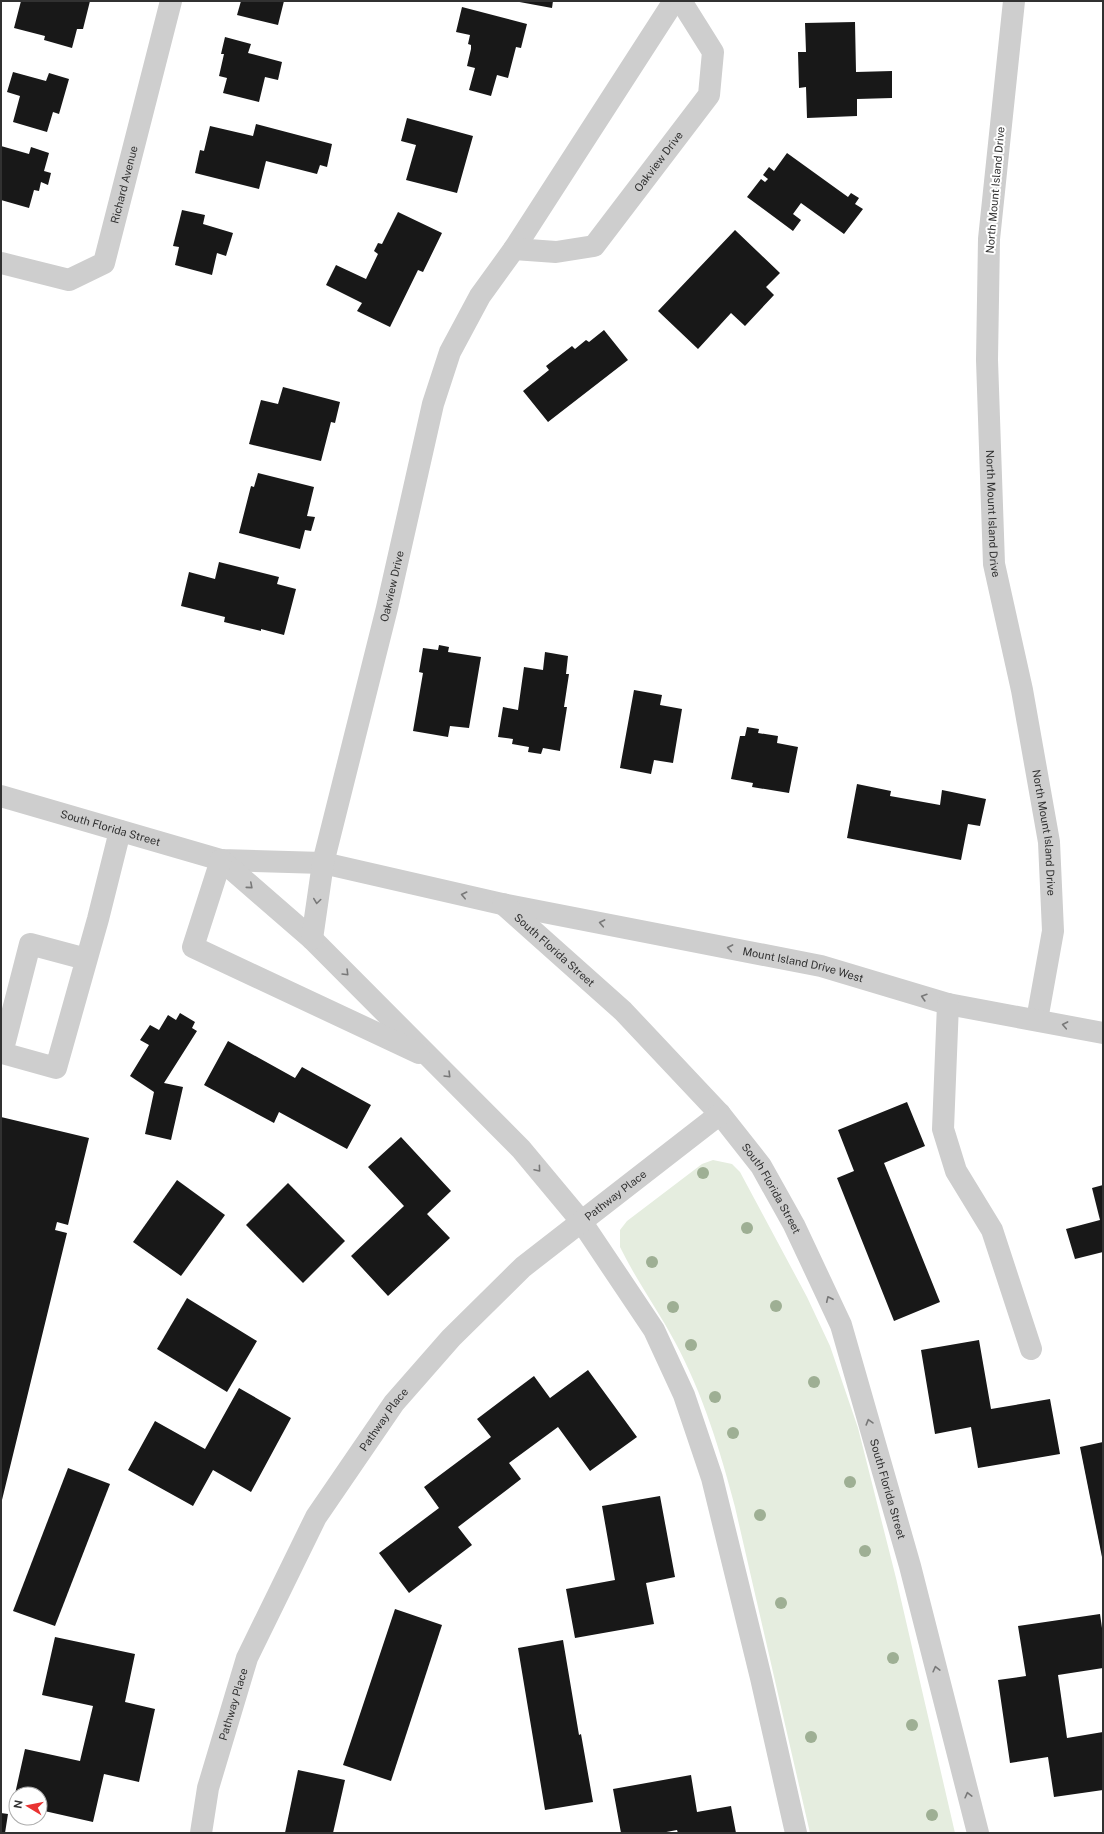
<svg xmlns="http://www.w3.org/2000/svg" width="1104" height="1834" viewBox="0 0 1104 1834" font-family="'Public Sans',sans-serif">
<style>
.green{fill:#e5eddf}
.building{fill:#181818}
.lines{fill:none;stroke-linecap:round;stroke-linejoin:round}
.minor{stroke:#cecece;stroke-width:22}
.tree{fill:#9eaf94}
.oneway{stroke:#787878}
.labels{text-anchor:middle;stroke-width:4;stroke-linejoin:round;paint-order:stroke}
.street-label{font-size:11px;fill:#313131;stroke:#fff}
</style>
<rect width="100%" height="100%" fill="#fff"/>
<path class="green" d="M713,1160L732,1164L740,1172L807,1297L830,1346L858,1428L896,1578L955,1833H810L735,1507C720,1450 703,1394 675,1342C658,1310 636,1280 620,1247V1230L627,1221L702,1164Z"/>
<g class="building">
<path d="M21,1H90L83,29H77L72,48L44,40L45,36L14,28Z"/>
<path d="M241,1H284L278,25L237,15Z"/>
<path d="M514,1H553L552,8Z"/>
<path d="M462,7L527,24L521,48L516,47L508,78L497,75L491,96L469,90L475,68L467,66L471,49V45L468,44L470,35L456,32Z"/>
<path d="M855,22L856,72L892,71V98L857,99V116L807,118L806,87L799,88L798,52H806L805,23Z"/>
<path d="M225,37L251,44L248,53L282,62L278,80L265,77L259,102L223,93L227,78L219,76L224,54H221Z"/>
<path d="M13,72L46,81L49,73L69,79L59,114L53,112L47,132L13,122L20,96L7,92Z"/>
<path d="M407,118L473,136L457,193L406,180L416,145L401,141Z"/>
<path d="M256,124L332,144L327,167L320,165L317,174L266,161L259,189L195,173L200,150L204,151L210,126L253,136Z"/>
<path d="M1,146L29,154L31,147L49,153L44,171L51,173L48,185L41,182L39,191L34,190L29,208L1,200Z"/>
<path d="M787,153L848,197L851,193L859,198L855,204L863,209L844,234L801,203L793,214L801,220L793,231L747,197L761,179L765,182L768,179L763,175L769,167L774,171Z"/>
<path d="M182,210L205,215L203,224L233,233L226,256L217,253L212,275L175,265L179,247L173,246Z"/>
<path d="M398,212L442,233L423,272L418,270L390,327L357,311L362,303L326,285L336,265L366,279L378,254L374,251L378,243L382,244Z"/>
<path d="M735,230L780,273L766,287L774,295L745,326L731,313L698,349L658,311Z"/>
<path d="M604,330L628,360L548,422L523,391L549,370L546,366L572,346L575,349L586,340L589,342Z"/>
<path d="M283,387L340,402L335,423L331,422L321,461L249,444L261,400L278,404Z"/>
<path d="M258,473L314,487L307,516L315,517L311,531L305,530L300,549L239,533L251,486L254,487Z"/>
<path d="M219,562L279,577L277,584L296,589L284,635L261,629V631L224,622L225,617L181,606L189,572L215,579Z"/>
<path d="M439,645L449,647L448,652L481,657L469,728L450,726L448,737L413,731L423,673L419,672L423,648L438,650Z"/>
<path d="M545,652L568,656L566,674H569L564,707H567L560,751L543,748L541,754L528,752L529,747L512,744L513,739L498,737L503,707L518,710L524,667L543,670Z"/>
<path d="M634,690L662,695L660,705L682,709L673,763L654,760L651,774L620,768Z"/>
<path d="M747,727L759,729L758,733L778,736L777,743L798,747L789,793L752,787L753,783L731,779L740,736H745Z"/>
<path d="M857,784L891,791L890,796L940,805L942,790L986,799L980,826L968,824L961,860L847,838Z"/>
<path d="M180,1013L195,1022L192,1028L197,1031L164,1083L183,1087L171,1140L145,1134L154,1092L130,1076L149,1045L140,1040L150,1025L159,1030L168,1015L176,1020Z"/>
<path d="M228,1041L295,1078L302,1067L371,1105L347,1149L279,1112L274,1123L204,1085Z"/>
<path d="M907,1102L925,1146L884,1163L940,1302L894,1321L837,1178L854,1171L838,1130Z"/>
<path d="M1,1117L89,1138L68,1225L57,1222L55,1230L67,1233L2,1500Z"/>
<path d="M401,1137L451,1191L427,1214L450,1238L388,1296L351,1256L404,1206L368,1167Z"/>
<path d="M177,1180L225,1215L181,1276L133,1242Z"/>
<path d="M288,1183L345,1241L303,1283L246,1225Z"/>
<path d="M1103,1185V1252L1075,1259L1066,1229L1100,1220L1092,1188Z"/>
<path d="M187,1298L257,1341L227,1392L157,1349Z"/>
<path d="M979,1340L991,1409L1050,1399L1060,1454L978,1468L971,1427L935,1434L921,1350Z"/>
<path d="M588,1370L637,1437L590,1471L558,1427L509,1463L521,1479L458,1527L472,1545L409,1593L379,1553L439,1508L424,1487L491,1437L477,1419L534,1376L550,1398Z"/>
<path d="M239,1388L291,1418L251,1492L213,1470L193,1506L128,1470L155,1421L205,1449Z"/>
<path d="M1103,1442V1557H1102L1080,1447Z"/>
<path d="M68,1468L110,1484L55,1626L13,1611Z"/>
<path d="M660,1496L675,1577L646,1583L654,1624L575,1638L566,1589L615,1580L602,1506Z"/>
<path d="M395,1609L442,1625L391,1781L343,1765Z"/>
<path d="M1100,1614L1103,1635V1668L1058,1675L1067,1738L1103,1732V1790L1054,1797L1048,1757L1010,1763L998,1680L1026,1676L1018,1626Z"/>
<path d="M55,1637L135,1654L125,1702L155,1709L139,1782L104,1774L93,1822L40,1810V1794H15L25,1749L80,1761L93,1706L42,1695Z"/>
<path d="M563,1640L579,1735L581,1734L593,1802L545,1810L518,1648Z"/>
<path d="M298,1770L345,1780L333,1833H285Z"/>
<path d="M691,1775L697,1812L731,1806L736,1833H678L677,1830L661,1833H621L613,1789Z"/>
<path d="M1,1813L8,1814L5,1833H1Z"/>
</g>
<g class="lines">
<g class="minor">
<path id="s1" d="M1014,1L989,239L987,360L994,564L1022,690L1049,842L1053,931L1037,1020"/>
<path d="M514,249L674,1"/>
<path id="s2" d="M1,263L69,280L104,263L171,1"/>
<path id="s3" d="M1,796L221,860L323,863L502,904L821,966L948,1004L1103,1033"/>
<path d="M221,860L312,939L521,1149L581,1221L654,1330L684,1395L712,1478L761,1678L796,1833"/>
<path d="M221,860L193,947L419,1053"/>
<path id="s4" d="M503,904L623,1011L720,1114L761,1166L794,1225L841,1325L910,1566L978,1833"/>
<path id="s5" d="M312,939L323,863L387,608L433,404L450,352L480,296L514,249L556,252L594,246L709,95L713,52L681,1"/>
<path d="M86,959L30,944L2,1053L56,1068L98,919L120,831"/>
<path d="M948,1004L943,1129L956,1171L992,1230L1031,1349"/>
<path id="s6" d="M201,1833L208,1788L247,1658L316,1517L394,1403L451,1338L523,1267L720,1114"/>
</g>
</g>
<g class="tree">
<circle cx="703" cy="1173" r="6"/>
<circle cx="747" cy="1228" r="6"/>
<circle cx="652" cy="1262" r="6"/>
<circle cx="776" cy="1306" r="6"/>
<circle cx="673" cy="1307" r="6"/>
<circle cx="691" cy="1345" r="6"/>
<circle cx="814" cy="1382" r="6"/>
<circle cx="715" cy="1397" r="6"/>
<circle cx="733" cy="1433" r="6"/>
<circle cx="850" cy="1482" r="6"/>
<circle cx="760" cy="1515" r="6"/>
<circle cx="865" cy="1551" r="6"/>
<circle cx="781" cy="1603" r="6"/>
<circle cx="893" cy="1658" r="6"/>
<circle cx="912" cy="1725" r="6"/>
<circle cx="811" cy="1737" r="6"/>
<circle cx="932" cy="1815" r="6"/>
</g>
<defs><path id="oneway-chevron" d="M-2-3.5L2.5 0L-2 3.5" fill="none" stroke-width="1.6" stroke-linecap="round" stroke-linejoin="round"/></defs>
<g class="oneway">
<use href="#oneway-chevron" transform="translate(250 886) rotate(41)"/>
<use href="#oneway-chevron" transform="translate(464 895) rotate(-167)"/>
<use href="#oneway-chevron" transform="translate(317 901) rotate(98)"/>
<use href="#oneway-chevron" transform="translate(602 923) rotate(-169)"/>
<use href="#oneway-chevron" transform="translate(730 948) rotate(-169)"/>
<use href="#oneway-chevron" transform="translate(346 973) rotate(45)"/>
<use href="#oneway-chevron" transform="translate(924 997) rotate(-163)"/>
<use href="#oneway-chevron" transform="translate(1065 1025) rotate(-169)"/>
<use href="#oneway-chevron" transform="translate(448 1075) rotate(45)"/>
<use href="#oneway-chevron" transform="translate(538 1169) rotate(50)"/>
<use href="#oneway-chevron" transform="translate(829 1299) rotate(-115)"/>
<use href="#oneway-chevron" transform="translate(869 1422) rotate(-106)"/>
<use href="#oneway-chevron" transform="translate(936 1669) rotate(-104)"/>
<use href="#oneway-chevron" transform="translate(968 1795) rotate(-104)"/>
</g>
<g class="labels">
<g class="street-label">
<text dy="4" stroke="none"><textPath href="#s5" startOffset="912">Oakview Drive</textPath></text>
<text dy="4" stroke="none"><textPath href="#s2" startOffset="190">Richard Avenue</textPath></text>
<text transform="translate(995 190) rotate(-85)" y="4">North Mount Island Drive</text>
<text dy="4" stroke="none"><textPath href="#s1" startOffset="514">North Mount Island Drive</textPath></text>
<text dy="4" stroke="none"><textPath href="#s5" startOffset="362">Oakview Drive</textPath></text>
<text dy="4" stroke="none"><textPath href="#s3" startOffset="114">South Florida Street</textPath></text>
<text dy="4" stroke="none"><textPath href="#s1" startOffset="838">North Mount Island Drive</textPath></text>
<text dy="4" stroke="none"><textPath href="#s4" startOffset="69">South Florida Street</textPath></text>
<text dy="4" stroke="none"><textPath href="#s3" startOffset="822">Mount Island Drive West</textPath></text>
<text dy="4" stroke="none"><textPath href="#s4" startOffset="393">South Florida Street</textPath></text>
<text dy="4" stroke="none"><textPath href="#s6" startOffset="781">Pathway Place</textPath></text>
<text dy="4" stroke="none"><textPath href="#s6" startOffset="457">Pathway Place</textPath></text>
<text dy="4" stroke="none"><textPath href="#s4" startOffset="717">South Florida Street</textPath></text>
<text dy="4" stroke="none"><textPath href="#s6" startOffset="133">Pathway Place</textPath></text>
</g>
</g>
<rect width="1104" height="1834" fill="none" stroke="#313131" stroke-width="4"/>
<g transform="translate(28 1806) rotate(280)"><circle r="19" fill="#ffffff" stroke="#adadad"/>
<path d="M0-3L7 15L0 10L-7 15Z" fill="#e93332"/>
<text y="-6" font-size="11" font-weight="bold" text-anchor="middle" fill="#313131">N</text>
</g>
</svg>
